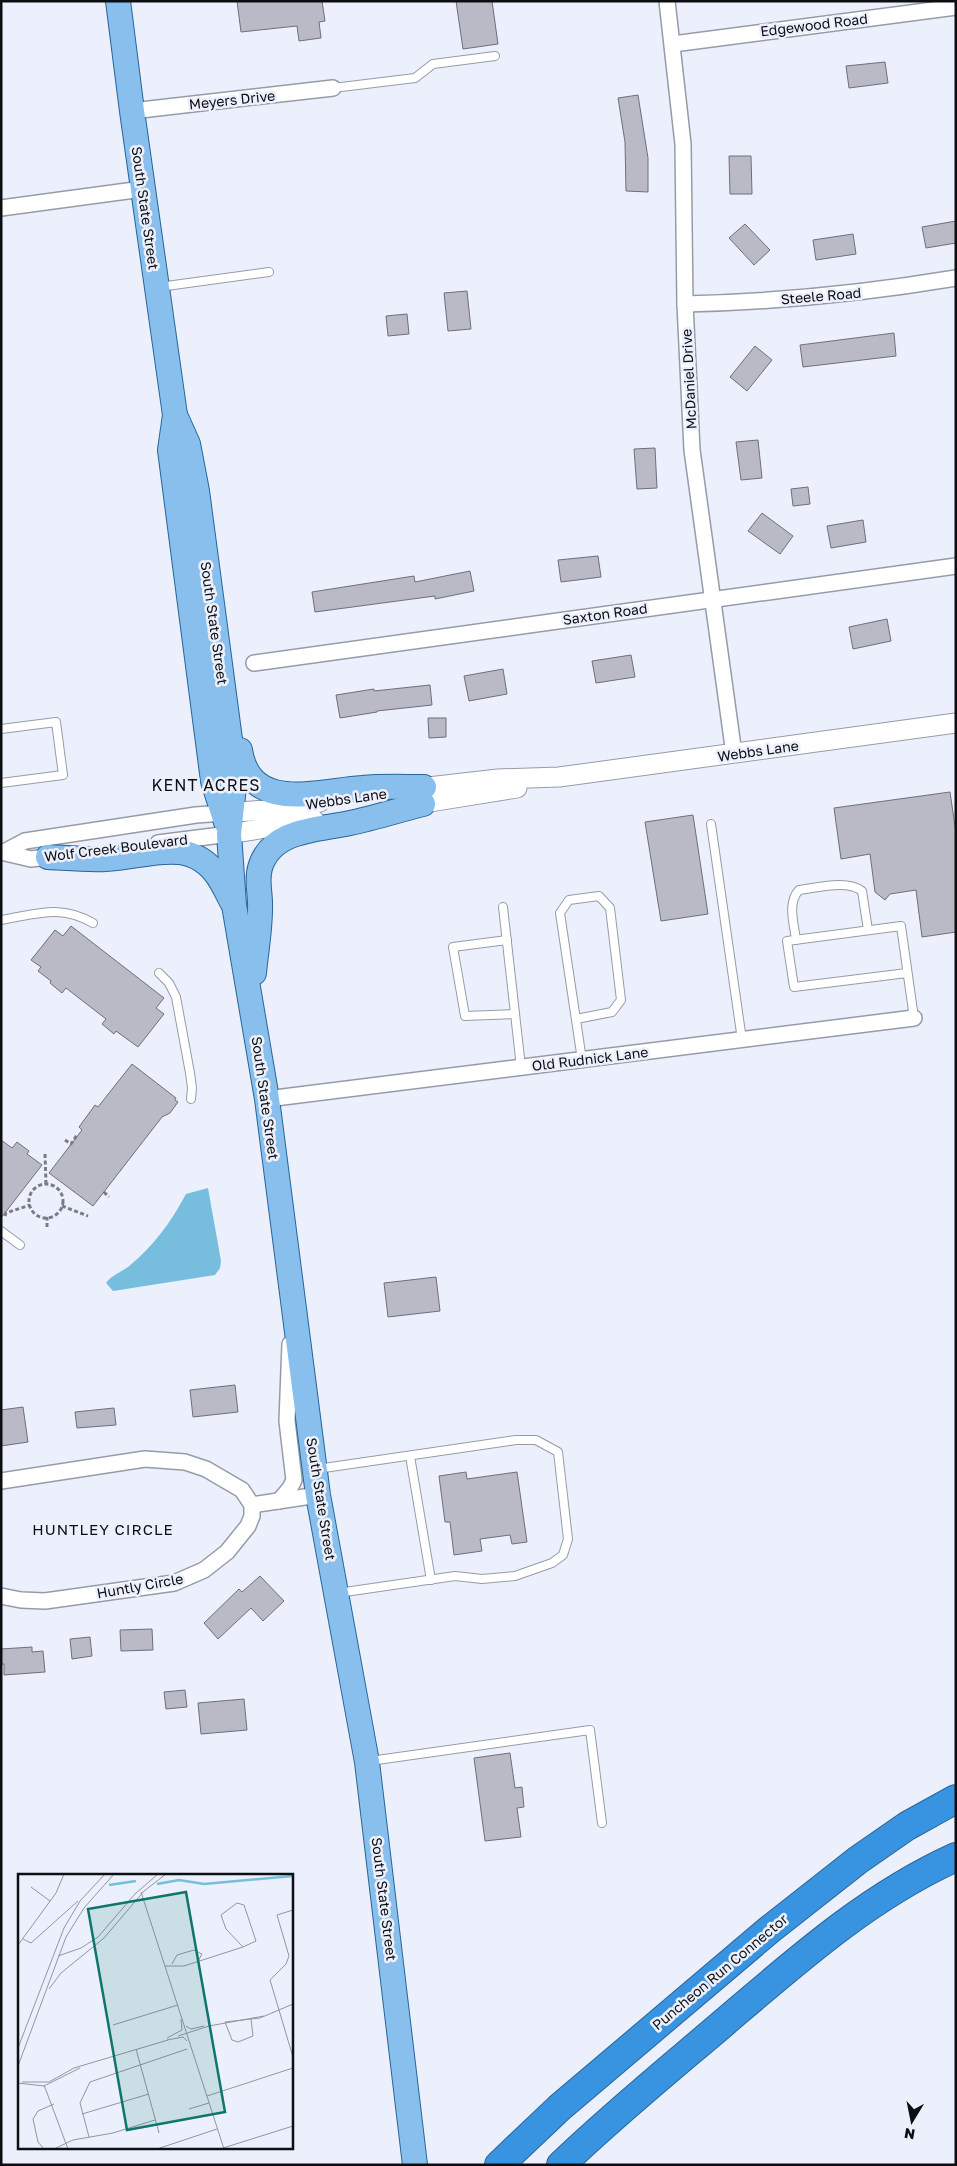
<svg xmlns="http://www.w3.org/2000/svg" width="957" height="2166" viewBox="0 0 957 2166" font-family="'Golos Text',sans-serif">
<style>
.water{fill:#77bede}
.building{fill:#babac6;stroke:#6f6f7b}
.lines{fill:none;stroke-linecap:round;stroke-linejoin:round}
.service-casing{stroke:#969ca7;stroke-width:10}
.minor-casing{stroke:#969ca7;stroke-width:18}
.tertiary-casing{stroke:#969ca7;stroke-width:21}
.primary-casing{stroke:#296599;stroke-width:26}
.motorway-casing{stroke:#296599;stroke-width:30}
.path{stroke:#787c84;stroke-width:3;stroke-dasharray:4 2.5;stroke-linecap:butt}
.service{stroke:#fff;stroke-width:8}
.minor{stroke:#fff;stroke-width:15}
.tertiary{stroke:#fff;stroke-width:19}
.primary{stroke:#88bfed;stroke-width:24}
.motorway{stroke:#3894e1;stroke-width:28}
.labels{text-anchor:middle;stroke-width:5;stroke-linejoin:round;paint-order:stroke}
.street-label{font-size:14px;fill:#0c0e12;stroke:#ebf0fc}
.neighbourhood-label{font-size:15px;letter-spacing:1px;fill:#0c0e12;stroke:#ebf0fc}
.quarter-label{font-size:16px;letter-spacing:1px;fill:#0c0e12;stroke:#ebf0fc}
.inset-river{fill:none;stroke:#77bede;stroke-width:2.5}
.inset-road{fill:none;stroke:#92969e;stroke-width:1}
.view{fill:#0f766e;fill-opacity:0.15;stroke:#0f766e;stroke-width:2.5}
.inset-edge{fill:none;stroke:#0c0e12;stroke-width:2.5}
</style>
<rect width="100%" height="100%" fill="#ebf0fc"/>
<path class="water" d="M208,1188L221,1261L220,1268L215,1275L113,1291L106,1283C112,1275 121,1272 128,1267C153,1247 171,1222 186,1194Z"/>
<g class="building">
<path d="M237,1H322L325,21L319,22L321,38L299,41L297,26L241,32Z"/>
<path d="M456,1H492L498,44L463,49Z"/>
<path d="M885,62L888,83L849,88L846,66Z"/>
<path d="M638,95L648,158V192L626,191L625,142L618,98Z"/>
<path d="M729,156H751L752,194H730Z"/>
<path d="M956,221V243L926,248L922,227Z"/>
<path d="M745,224L770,250L754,265L729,238Z"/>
<path d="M853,234L856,254L816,260L813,240Z"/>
<path d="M467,291L471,329L448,331L444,293Z"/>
<path d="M407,314L409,334L388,336L386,316Z"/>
<path d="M894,333L896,356L803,367L800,345Z"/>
<path d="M755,346L772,360L747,391L730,377Z"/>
<path d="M758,440L762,478L741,480L736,442Z"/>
<path d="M655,448L657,488L637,489L634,449Z"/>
<path d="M808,487L810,504L793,506L791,489Z"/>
<path d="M762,513L793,536L780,554L748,531Z"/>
<path d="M863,520L866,542L831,548L827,526Z"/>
<path d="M598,556L601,577L561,582L558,560Z"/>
<path d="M470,571L474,591L435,599V596L315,612L312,592L414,576L415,582Z"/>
<path d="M887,619L891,641L853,649L849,627Z"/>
<path d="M631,655L635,677L596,683L592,661Z"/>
<path d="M503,669L507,694L469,701L464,676Z"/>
<path d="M430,685L432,705L377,711V712L340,718L336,695L374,689V691Z"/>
<path d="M428,718H446V737L429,738Z"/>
<path d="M950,792L956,833V932L922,937L916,890L890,894L885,900L875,892L870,854L841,859L834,808Z"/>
<path d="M693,815L708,914L661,921L645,822Z"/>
<path d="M71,926L164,998L156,1008L164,1014L138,1047L116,1031L114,1034L102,1024L106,1019L66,988L62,993L50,983L51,981L38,971L41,967L31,960L55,930L63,936Z"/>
<path d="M132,1064L176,1098L175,1100L178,1102L170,1113L162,1117L93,1206L49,1173L82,1130L79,1127L95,1105L98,1107Z"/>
<path d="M1,1140L12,1148L17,1142L29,1151L27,1154L42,1165L1,1218Z"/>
<path d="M436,1277L440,1311L388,1317L384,1283Z"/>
<path d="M235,1385L238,1412L193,1417L190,1390Z"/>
<path d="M23,1407L28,1442L1,1446V1410Z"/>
<path d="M114,1408L116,1425L77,1428L75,1412Z"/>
<path d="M466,1472L467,1479L517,1472L527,1542L512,1544L510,1535L480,1539L482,1551L454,1555L450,1522H445L439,1476Z"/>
<path d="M260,1576L284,1601L263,1621L251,1608L218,1639L204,1623L239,1589L242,1592Z"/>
<path d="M152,1629L153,1650L121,1651L120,1630Z"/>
<path d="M90,1637L92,1656L72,1659L70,1639Z"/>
<path d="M32,1647V1652L43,1651L45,1672L4,1675V1664H1V1649Z"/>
<path d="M185,1690L187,1707L166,1709L164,1692Z"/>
<path d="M244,1699L247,1730L201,1734L198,1703Z"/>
<path d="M510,1753L515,1788L522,1787L524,1807L517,1808L521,1837L485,1841L474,1758Z"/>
</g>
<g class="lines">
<defs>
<g id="service">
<path d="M333,88L415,78L433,64L495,56"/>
<path d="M159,287L269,272"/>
<path d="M1,729L56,722L63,775L1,783"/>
<path d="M711,824L742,1040"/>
<path d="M503,907L521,1067"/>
<path d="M1,920C37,914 60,904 93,923"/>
<path d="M507,940L453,947L465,1016L515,1014"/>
<path d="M796,940C794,923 787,903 799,890C817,888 847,879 862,891L868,930"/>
<path d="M159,973L169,983L176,997L190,1073L192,1088L191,1099"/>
<path d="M907,973L794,987L787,941L901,926L914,1018"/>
<path d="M576,1019L612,1012L621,1000L610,908L599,896L569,900L560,913L582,1060"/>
<path d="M1,1231L20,1245"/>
<path d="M410,1456L431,1580"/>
<path d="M317,1469L516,1440H536L558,1452L568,1539L563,1555L552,1563L515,1576L482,1579L455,1576L338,1593"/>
<path d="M370,1761L590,1730L602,1823"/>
</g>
<g id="minor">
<path d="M667,1L683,144L685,304L692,450L734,754"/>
<path d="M673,44L956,7"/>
<path d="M132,111L333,88"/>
<path d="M1,208L142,189"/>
<path d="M685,304C776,302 866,293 956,278"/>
<path d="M254,663L956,566"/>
<path d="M158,843L229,834"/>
<path d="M1,852L31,859L56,856"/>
<path d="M4,852L25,841L196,815L223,813"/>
<path d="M267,1099L914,1018"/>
<path d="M1,1481L145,1459L185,1462L206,1469L242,1490L252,1505V1516L248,1526L227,1552L204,1570L174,1583L45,1601L21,1600L1,1596"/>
<path d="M279,1501L290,1488L294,1480L287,1421L290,1344"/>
<path d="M252,1505L318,1495"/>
</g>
<g id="tertiary">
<path d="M411,789L498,779L559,777L956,723"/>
<path d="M411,805L517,788"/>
<path d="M223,813L267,810L320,802"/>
<path d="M229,834L314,820"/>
</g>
<g id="primary">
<path d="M118,1L132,111L175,415L188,444L197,491L235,777L229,834L234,905L267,1099L318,1495L367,1762L415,2165"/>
<path d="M175,415L170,450L213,781L226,822"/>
<path d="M240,750C250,814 317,791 362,788C382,786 403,787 424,787"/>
<path d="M48,857C67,858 87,860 106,859C145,858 188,835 217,875C223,883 227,893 232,902"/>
<path d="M254,973C256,952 260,930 260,909C261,894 256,882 260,868C271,829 318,830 350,823C374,818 399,810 423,804"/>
</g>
<g id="motorway">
<path d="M499,2165L559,2108L769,1930L858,1860L907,1826L956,1799"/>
<path d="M561,2165C612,2116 667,2071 720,2026C794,1963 867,1897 956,1857"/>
</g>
</defs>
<use href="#service" class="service-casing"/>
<use href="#minor" class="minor-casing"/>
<use href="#tertiary" class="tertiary-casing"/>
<use href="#primary" class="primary-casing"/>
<use href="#motorway" class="motorway-casing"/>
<g class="path">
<path d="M65,1140L71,1144L77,1135"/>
<path d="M45,1154L46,1184"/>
<circle cx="46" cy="1201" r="17"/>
<path d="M104,1192L109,1197"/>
<path d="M62,1206L88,1216"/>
<path d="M5,1216L6,1213L30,1205"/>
<path d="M47,1227V1217"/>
</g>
<use href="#service" class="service"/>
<use href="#minor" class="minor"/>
<use href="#tertiary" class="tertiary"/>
<use href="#primary" class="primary"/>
<use href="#motorway" class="motorway"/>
</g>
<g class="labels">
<g class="street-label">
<text transform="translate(814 25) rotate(-7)" y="5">Edgewood Road</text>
<text transform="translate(232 100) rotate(-6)" y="5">Meyers Drive</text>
<text transform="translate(145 208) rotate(82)" y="5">South State Street</text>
<text transform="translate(821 296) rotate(-5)" y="5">Steele Road</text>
<text transform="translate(689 379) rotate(-93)" y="5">McDaniel Drive</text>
<text transform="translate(605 614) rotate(-8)" y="5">Saxton Road</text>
<text transform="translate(214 623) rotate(82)" y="5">South State Street</text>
<text transform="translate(758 751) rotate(-8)" y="5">Webbs Lane</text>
<text transform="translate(346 799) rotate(-8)" y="5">Webbs Lane</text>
<text transform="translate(116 848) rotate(-7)" y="5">Wolf Creek Boulevard</text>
<text transform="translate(590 1059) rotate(-7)" y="5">Old Rudnick Lane</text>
<text transform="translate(265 1098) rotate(82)" y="5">South State Street</text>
<text transform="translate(321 1499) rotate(81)" y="5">South State Street</text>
<text transform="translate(140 1586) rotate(-10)" y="5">Huntly Circle</text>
<text transform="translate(384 1899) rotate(83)" y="5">South State Street</text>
<text transform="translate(720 1972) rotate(-40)" y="5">Puncheon Run Connector</text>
</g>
<g class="neighbourhood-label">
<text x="103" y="1535">HUNTLEY CIRCLE</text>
</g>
<g class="quarter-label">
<text x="206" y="791">KENT ACRES</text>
</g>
</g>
<g transform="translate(18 1874)">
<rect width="275" height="275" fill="#ebf0fc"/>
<path class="inset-river" d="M139,10L161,6L186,10L275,2M91,11L118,7"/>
<path class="inset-road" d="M13,13L32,27M123,18L206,275M219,29L226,31L238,67L225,73L208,55L203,41ZM275,36L259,41L271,82L268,90L252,106L275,183M5,65L13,69L60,27M0,71L38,19L46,0M40,82L63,74L80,63L117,20L140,0M154,90L159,81L176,76L184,80L180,87M147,92H166L225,73M31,115L43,99L86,64L126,17L148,0M207,148L242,144L275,130M207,148L214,166L220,168L235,162L233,145M95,151L160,131M168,152L173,155L186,152M191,152L246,142M160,162L191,152M149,164L164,156L163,145M149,166L165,163L169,167M0,174L46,54L62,27L87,0M118,175L141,259M0,192L48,63L66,34L96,0M4,208H31L56,194L150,166M0,209L26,212L62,194M26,211L50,275M189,222L275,194M171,235L191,229M64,240L131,220M71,263L62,229L72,208L169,175M205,274L275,252M26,275L20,268L15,245L20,237L36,230M36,275L55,266L95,259L137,246M139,275L199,255"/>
<path class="view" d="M168,18L207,238L109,256L70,35Z"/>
<rect width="275" height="275" class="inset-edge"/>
</g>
<rect width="957" height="2166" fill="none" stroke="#0c0e12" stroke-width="5"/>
<g transform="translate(912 2121) rotate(190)" stroke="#ebf0fc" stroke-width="4" paint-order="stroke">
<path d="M0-4L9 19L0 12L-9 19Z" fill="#0c0e12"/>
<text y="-8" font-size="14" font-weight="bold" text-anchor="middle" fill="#0c0e12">N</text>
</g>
</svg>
